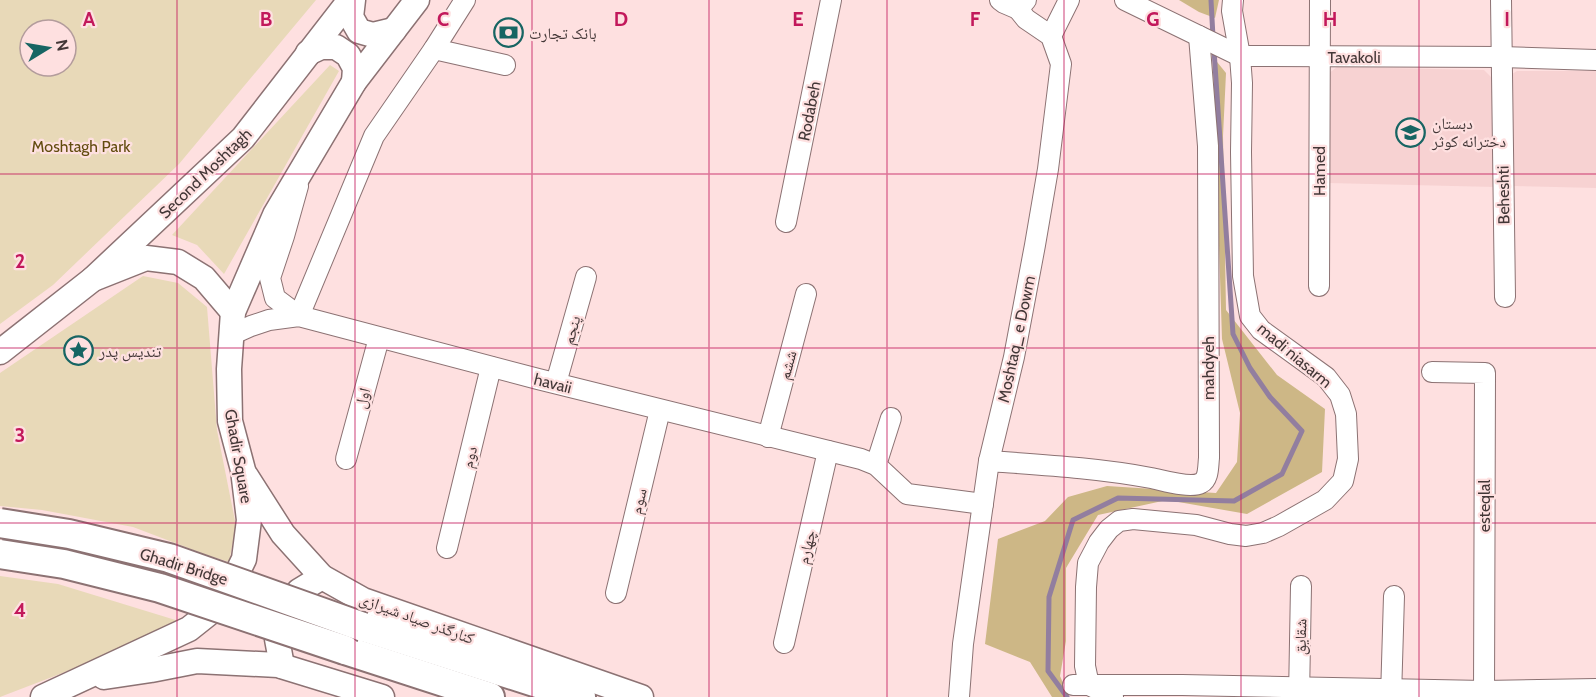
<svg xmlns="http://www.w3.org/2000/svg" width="1596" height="697" viewBox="0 0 1596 697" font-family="Cabin,'Noto Naskh Arabic',sans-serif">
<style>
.built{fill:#f7d2d2}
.green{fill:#e8d9b8;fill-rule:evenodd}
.forest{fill:#cdb786}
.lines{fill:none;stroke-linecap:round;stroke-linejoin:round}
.stream{stroke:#927e9f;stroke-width:5}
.minor-casing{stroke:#8c7273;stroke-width:22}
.major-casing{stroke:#8c7273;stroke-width:27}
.highway-casing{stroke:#8c7273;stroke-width:32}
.minor{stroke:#fff;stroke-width:20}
.major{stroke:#fff;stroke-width:24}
.highway{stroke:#fff;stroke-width:28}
.highway-bridge-casing{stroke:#8c7273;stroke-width:32;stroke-linecap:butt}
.highway-bridge{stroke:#fff;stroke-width:28}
.grid{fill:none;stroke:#c2185b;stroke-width:1.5;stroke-opacity:0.55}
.labels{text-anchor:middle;stroke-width:4.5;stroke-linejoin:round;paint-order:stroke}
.poi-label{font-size:16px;fill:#433737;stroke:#fee0e0;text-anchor:start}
.street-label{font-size:16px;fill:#433737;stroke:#fee0e0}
.park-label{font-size:16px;fill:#624c0f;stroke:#fee0e0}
.grid-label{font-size:20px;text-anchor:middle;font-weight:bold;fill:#c2185b;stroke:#fee0e0;stroke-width:4.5;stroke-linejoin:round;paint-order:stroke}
</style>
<rect width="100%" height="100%" fill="#fee0e0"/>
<g class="built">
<path d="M1337,67L1484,70L1494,80L1495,187L1328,183V74Z"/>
<path d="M1517,71H1596V188L1512,186V74Z"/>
</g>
<g class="green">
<path d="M0,0H316L179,164L53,285L0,324ZM30,30H66V66H30Z"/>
<path d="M330,65L339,71L224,274L197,245L172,235Z"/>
<path d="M143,276L178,283L207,307L217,430L236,526L229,562L204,554L133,527L42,510L0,506V373Z"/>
<path d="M0,576L58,584L182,622L60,674L0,697Z"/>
</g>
<g class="forest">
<path d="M1179,0H1219L1215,18L1199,12Z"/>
<path d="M1213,57L1226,73L1223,136L1226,310L1277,375L1325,409L1322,472L1247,514L1167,500L1098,515L1066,568V641L1060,676L1069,697H1052L1030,662L985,644L998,539L1045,521L1068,497L1107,486L1216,493L1237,462L1240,413L1222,339Z"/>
</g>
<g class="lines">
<g class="stream">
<path d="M1211,0L1213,37"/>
<path d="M1067,697L1048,671L1049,597L1073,520L1118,498L1234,501L1282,474L1302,431L1270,397L1250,368L1233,334L1214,50"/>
</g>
<defs>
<g id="minor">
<path d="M1000,0L1004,3L1018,9"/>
<path d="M1125,0L1240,56L1501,57L1596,60"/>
<path d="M1501,0L1505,297"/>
<path d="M1051,36L1069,0"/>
<path d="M434,49L505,65"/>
<path d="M298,186L284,236L270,278L275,298L299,316"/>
<path d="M786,222L831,0"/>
<path d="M1319,286L1320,0"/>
<path d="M299,316L374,136L434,49L465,0"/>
<path d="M231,335L251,326L269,320L299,316L538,379L861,459L876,465L907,494L983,504"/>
<path d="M1432,372L1485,373L1484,697"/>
<path d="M556,383L586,277"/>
<path d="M768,437L806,294"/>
<path d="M346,459L379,338"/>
<path d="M989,461C1043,465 1098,468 1151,478C1162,480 1190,489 1201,483C1209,479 1208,466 1209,458L1208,146L1199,36"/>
<path d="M876,465L891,418"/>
<path d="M447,548L491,367"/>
<path d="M616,593L660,410"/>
<path d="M784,643L828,451"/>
<path d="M1073,685H1182L1484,691L1596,689"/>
<path d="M959,697L963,644L989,461L1014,357L1035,245L1048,169L1061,64L1051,36L1026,19L1018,9L1026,0"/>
<path d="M1113,697L1089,685L1085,666L1086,587L1088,563L1099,542L1109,529L1119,521L1133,519L1196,525L1230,534L1246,536L1263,533L1279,526L1325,500L1343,481L1348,459L1346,414L1340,395L1326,377L1261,330L1250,316L1243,276L1241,152L1242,83L1240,56L1232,11L1233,0"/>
<path d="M1299,697L1301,586"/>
<path d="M1391,697L1394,596"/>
</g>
<g id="major">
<path d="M353,0L351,17L359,31L373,35L394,30"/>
<path d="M308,53L321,47H336L348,55L355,68L354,82"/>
<path d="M93,279L243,138L350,0"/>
<path d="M0,352L93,279L146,258L178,262L204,278L233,312"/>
<path d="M246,476L283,534L322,577L363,600L641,697"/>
<path d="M282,666L277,639L283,613L299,591L322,577"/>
<path d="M104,677L151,670L197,661L278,665L382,697"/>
<path d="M43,697L189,629L223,602L244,559L249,520L243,470L230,421L229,369L233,312L275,215L354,82L417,0"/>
</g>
<g id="highway">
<path d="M363,627L581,697"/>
<path d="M345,650L490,697"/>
</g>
</defs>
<use href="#minor" class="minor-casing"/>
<use href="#major" class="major-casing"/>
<use href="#highway" class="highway-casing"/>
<use href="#minor" class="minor"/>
<use href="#major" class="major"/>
<use href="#highway" class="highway"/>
<defs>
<g id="highway-bridge">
<path d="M0,523L69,534L169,558L363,627"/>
<path d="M0,554L64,564L160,588L345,650"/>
</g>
</defs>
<use href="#highway-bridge" class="highway-bridge-casing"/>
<use href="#highway-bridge" class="highway-bridge"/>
</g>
<path class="grid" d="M177,0V697M355,0V697M532,0V697M709,0V697M887,0V697M1064,0V697M1241,0V697M1419,0V697M0,174H1596M0,348H1596M0,523H1596"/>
<defs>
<symbol id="bank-ring" viewBox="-11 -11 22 22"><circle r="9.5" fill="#fee0e0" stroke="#176563" stroke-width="1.5"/><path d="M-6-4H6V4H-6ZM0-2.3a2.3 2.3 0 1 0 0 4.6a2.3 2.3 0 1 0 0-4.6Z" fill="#176563"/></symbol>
<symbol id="school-ring" viewBox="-11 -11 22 22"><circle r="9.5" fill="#fee0e0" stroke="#176563" stroke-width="1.5"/><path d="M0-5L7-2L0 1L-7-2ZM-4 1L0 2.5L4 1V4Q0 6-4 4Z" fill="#176563"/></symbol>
<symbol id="sight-ring" viewBox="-11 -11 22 22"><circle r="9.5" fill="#fee0e0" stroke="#176563" stroke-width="1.5"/><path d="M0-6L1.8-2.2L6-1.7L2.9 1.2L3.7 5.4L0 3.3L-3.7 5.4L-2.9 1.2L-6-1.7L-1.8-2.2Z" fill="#176563"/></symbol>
</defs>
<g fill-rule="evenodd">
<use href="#bank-ring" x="492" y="16" width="33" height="33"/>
<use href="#school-ring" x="1394" y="116" width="33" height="33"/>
<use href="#sight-ring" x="62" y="334" width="33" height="33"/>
</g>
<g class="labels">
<g class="poi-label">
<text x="529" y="39">بانک تجارت</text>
<text x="1432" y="129">دبستان<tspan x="1432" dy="18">دخترانه کوثر</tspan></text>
<text x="99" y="357">تندیس پدر</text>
</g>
<g class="street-label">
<text x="1354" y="63">Tavakoli</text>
<text transform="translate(809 111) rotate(-79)" y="6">Rodabeh</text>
<text transform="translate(1319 171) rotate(-90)" y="6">Hamed</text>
<text transform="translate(205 173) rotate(-44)" y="6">Second Moshtagh</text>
<text transform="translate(1503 195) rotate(-91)" y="6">Beheshti</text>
<text transform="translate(571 330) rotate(-75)" y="6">پنجم</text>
<text transform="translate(1016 339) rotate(-78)" y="6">Moshtaq_ e Dowm</text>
<text transform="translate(1295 355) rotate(40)" y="6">madi niasarm</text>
<text transform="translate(787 365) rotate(-75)" y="6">ششم</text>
<text transform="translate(1208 368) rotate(-90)" y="6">mahdyeh</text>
<text transform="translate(553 383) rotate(14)" y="6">havaii</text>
<text transform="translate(362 398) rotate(-75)" y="6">اول</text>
<text transform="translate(239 456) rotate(80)" y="6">Ghadir Square</text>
<text transform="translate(469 457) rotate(-76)" y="6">دوم</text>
<text transform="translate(638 501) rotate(-77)" y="6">سوم</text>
<text transform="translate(1484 506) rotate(-90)" y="6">esteqlal</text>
<text transform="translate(806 547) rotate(-77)" y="6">چهارم</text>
<text transform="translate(184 566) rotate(17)" y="6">Ghadir Bridge</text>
<text transform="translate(417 618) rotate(20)" y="6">کنارگذر صیاد شیرازی</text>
<text transform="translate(1300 637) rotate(-89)" y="6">شقایق</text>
</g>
<g class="park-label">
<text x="81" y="152">Moshtagh Park</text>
</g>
</g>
<g class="grid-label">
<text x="89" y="26">A</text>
<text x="266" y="26">B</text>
<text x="443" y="26">C</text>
<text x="621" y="26">D</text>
<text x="798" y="26">E</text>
<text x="975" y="26">F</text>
<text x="1153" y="26">G</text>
<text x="1330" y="26">H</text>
<text x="1507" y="26">I</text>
<text x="20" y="268">2</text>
<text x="20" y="442">3</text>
<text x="20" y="617">4</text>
</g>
<g transform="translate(48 48) rotate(79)"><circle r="28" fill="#fee0e0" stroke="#b39c9c" stroke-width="1.5"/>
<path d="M0-4.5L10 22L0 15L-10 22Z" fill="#176563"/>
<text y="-9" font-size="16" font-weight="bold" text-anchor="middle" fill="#433737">N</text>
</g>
</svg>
